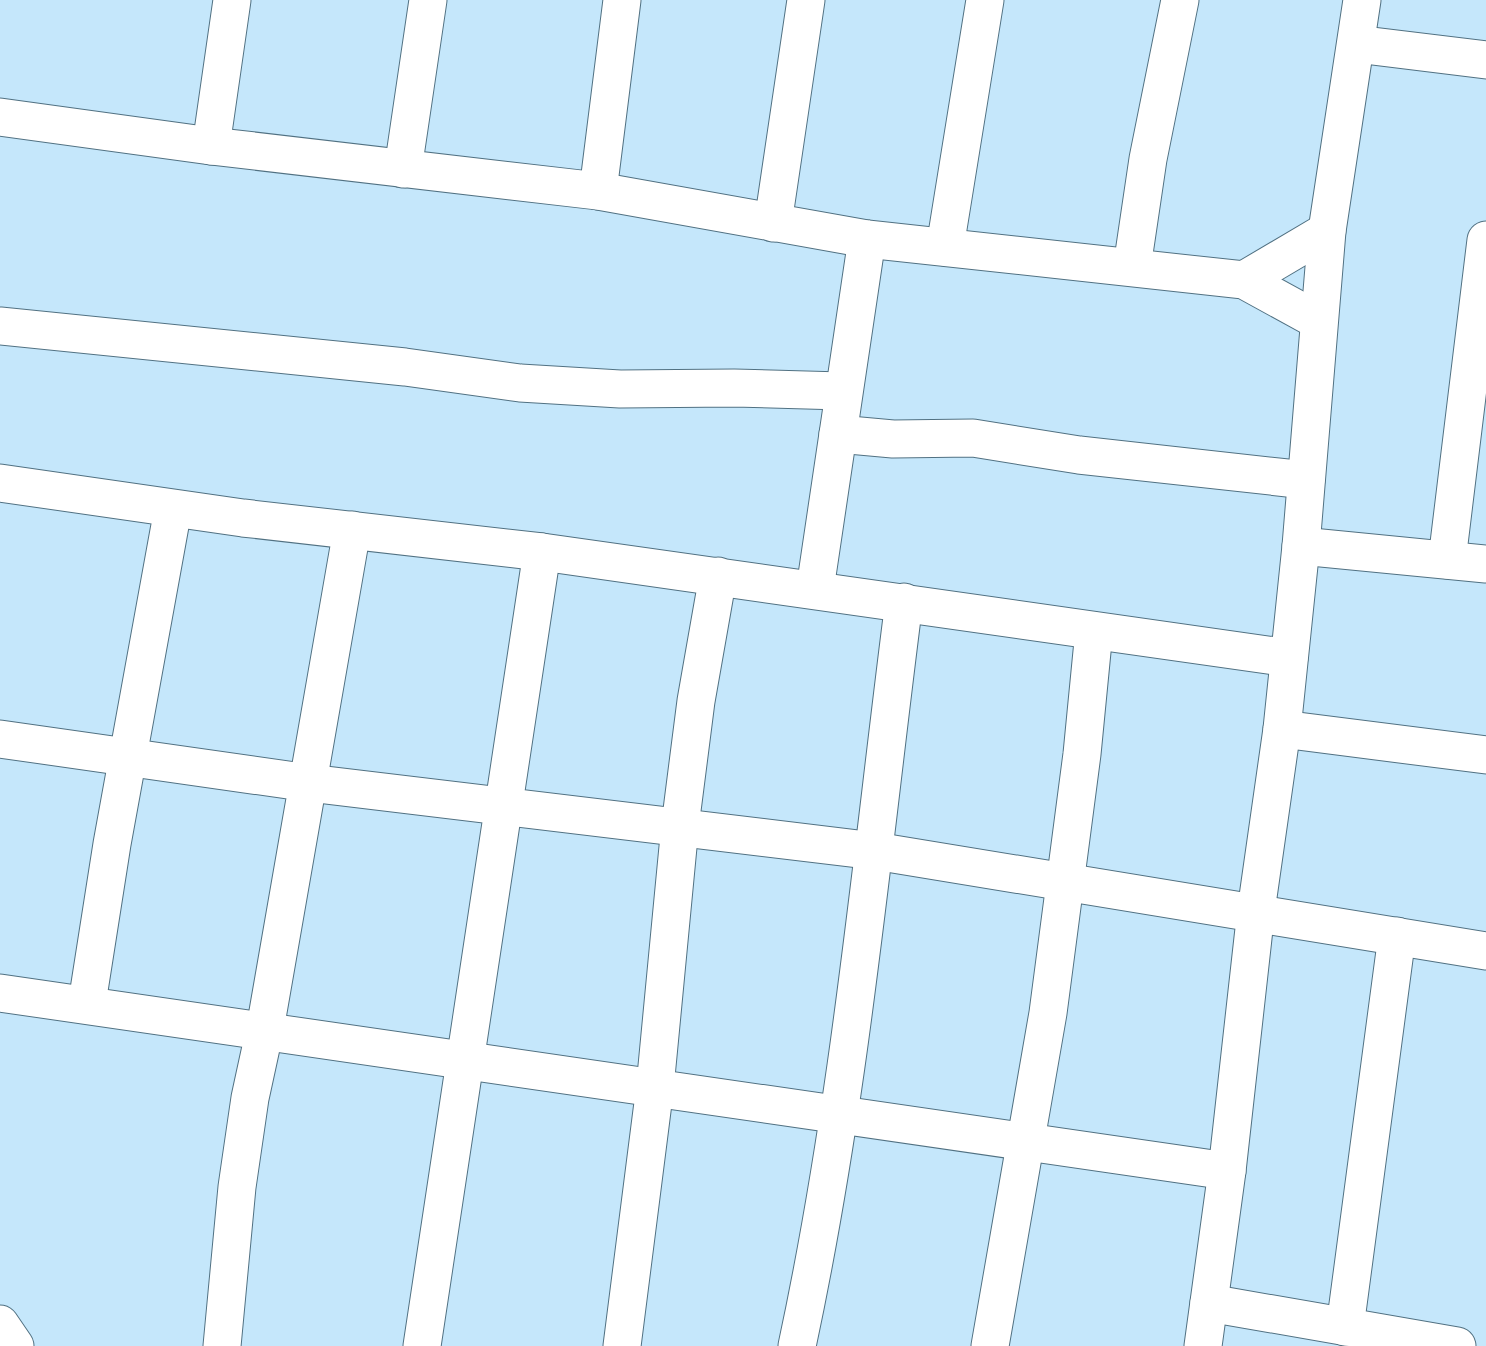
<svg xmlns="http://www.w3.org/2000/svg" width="1486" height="1346" viewBox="0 0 1486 1346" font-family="'DejaVu Sans',sans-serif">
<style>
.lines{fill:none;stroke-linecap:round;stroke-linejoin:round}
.street-casing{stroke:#517182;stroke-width:39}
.street{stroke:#fff;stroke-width:37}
</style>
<rect width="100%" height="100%" fill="#c5e7fb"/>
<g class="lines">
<defs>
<g id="street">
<path d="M1356,44L1486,60"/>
<path d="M0,117L211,146L598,191L867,239L1244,280L1317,320"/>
<path d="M211,146L232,0"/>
<path d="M403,169L428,0"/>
<path d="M598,191L622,0"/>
<path d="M773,223L806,0"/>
<path d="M945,247L985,0"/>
<path d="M1132,267L1148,159L1180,0"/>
<path d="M1244,280L1327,231"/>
<path d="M0,326L405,367L520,383L620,389L734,388L842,391"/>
<path d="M838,434L893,439L973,438L1079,455L1306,480"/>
<path d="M0,483L243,518L542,552L1289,658"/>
<path d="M1301,546L1486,564"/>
<path d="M1447,560L1486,240"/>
<path d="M815,589L867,239"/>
<path d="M1282,729L1486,755"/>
<path d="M0,739L309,783L875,851L1486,951"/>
<path d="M0,993L1227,1171"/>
<path d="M87,1003L112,844L173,509"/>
<path d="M1209,1303L1457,1346"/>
<path d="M0,1324L15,1346"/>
<path d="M1345,1327L1397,936"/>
<path d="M222,1346L237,1187L250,1098L265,1029L352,530"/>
<path d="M422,1346L542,552"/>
<path d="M622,1346L655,1087L680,826L696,701L718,576"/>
<path d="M797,1346C850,1100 872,850 904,602"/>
<path d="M990,1346L1048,1013L1082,754L1094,631"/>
<path d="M1203,1346L1227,1171L1256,911L1282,729L1301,546L1327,231L1362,0"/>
</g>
</defs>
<use href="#street" class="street-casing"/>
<use href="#street" class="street"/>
</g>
</svg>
